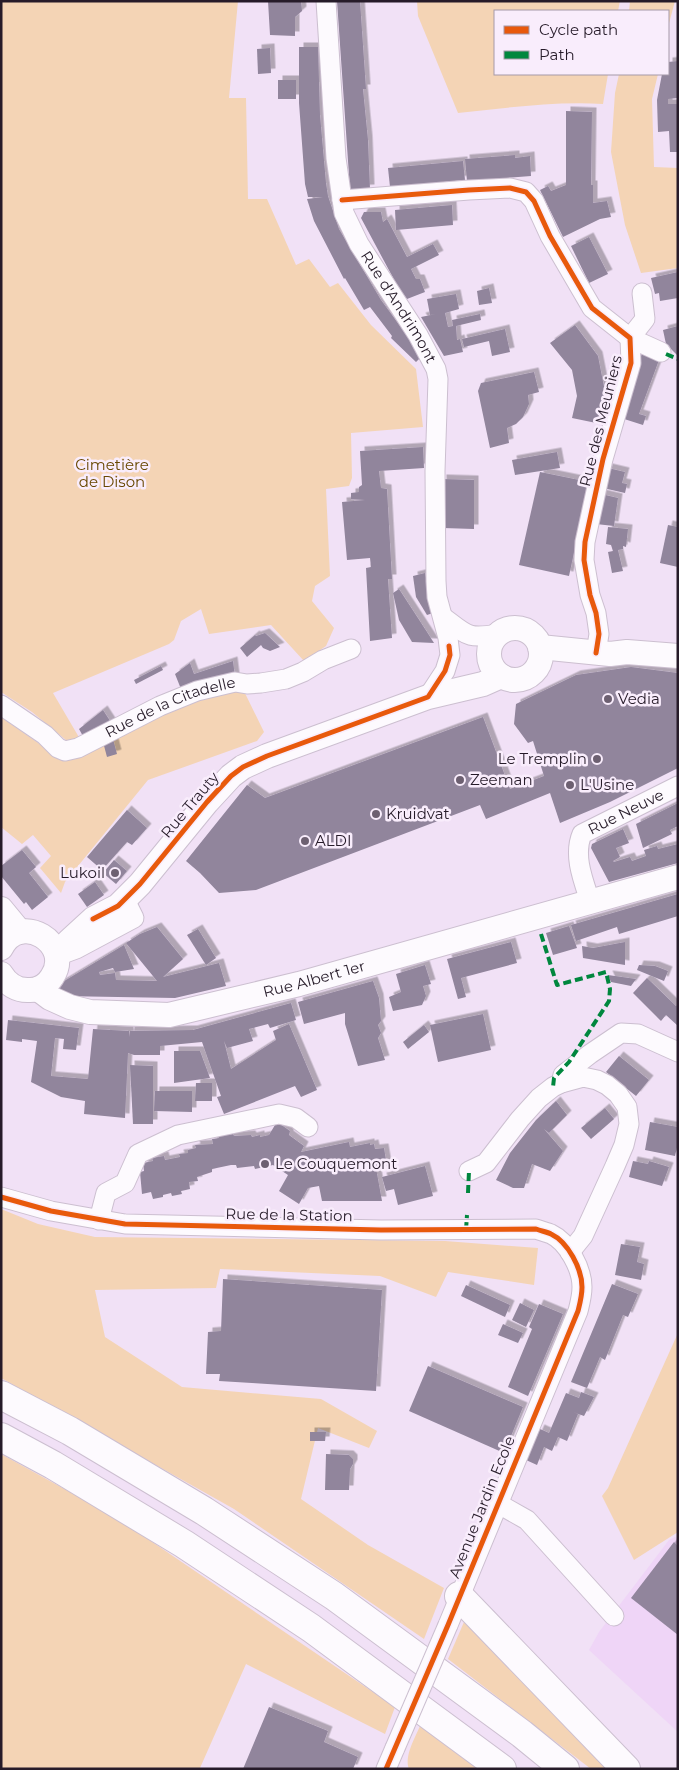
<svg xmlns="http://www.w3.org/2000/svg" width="679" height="1770" viewBox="0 0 679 1770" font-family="Montserrat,sans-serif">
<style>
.built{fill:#efd5f7}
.green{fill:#f4d4b5}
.building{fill:#91859c;filter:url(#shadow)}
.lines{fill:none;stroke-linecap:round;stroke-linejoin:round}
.minor-casing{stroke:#ccbfd0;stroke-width:21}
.major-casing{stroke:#ccbfd0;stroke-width:26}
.highway-casing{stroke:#ccbfd0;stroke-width:30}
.minor{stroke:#fdfafe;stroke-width:19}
.major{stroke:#fdfafe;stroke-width:24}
.highway{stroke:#fdfafe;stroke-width:28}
.minor-bridge-casing{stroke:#ccbfd0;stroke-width:21;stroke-linecap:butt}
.minor-bridge{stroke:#fdfafe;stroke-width:19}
.quiet{stroke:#00873e;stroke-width:4;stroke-dasharray:8 4;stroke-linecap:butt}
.cycleway-casing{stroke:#f9edfc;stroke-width:8}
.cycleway{stroke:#e8590c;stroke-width:5}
.poi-dot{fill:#6d6071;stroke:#f9edfc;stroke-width:2}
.labels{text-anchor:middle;stroke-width:5;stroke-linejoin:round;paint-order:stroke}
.street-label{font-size:15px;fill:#261b29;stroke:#f9edfc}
.park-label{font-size:15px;fill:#684701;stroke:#f9edfc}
.poi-label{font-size:15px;fill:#261b29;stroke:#f9edfc;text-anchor:start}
</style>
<defs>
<filter id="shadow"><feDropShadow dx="4.5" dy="-4.5" stdDeviation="0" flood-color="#0004"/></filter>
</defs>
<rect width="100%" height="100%" fill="#f1e1f6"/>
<path class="built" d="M675,1537L678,1538V1732L589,1650L599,1632L669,1540Z"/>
<g class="green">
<path d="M1,1H238L229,98H246L248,199H267L296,265L309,259L330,287L338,283L371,325L416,369L423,427L351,433L352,478L349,486L326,489L330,576L315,586L312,601L334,628L326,646L304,661L271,625L209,634L201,609L181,621L174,640L169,644L53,693L80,739L72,745L32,712L1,692Z"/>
<path d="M417,1H620L618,11H495V74H608L603,104C555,101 506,108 458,113L418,16Z"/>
<path d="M630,1H675L668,27V11H629Z"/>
<path d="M619,74H658L652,99L654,167L678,168V268L641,273L625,225L611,152L615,93Z"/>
<path d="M240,683L264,732L257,741L148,780L65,882L61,893L40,868L51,856L33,835L22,844L1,827V717L64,761L160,710Z"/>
<path d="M1,1209L38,1224L95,1237L445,1241L538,1248L534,1285L448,1272L436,1297L380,1276L220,1269L216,1288L95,1290L105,1337L182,1387L321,1399L377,1431L369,1448L318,1428L301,1499L368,1545L444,1588L424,1639L234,1509L1,1378Z"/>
<path d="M678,1333V1532L634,1560L602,1496L608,1488Z"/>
<path d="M1,1454L117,1518L395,1707L385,1734L246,1664L200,1768L201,1769H1Z"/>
<path d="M464,1622L474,1625L612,1769H591L448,1659Z"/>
<path d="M420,1726L478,1769H409C404,1756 415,1738 420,1726Z"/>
</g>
<g class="building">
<path d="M268,1H301L302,11L295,17V36L270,35Z"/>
<path d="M337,1H360L366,89H363L368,140L370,189L350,190Z"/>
<path d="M299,47H318L320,115L326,183L328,196L339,229L381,300L422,356L416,362L391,338L392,336L370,307L364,310L345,278L344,279L314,221L307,199L323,197H308L305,184L299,103Z"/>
<path d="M270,48L271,73L258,74L257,49Z"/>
<path d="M678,61V98L668,99V104H678V152H670L669,131L658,132L657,100L662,74H668V62Z"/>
<rect x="278" y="80" width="18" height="19"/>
<path d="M566,111L592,112L591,185H593V203L607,201L611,217L600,219L563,237L540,190L548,186L551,191L566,185Z"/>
<path d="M515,155V158L530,156L531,176L467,181L465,159Z"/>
<path d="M463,161L465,180L390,187L388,168Z"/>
<path d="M452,205L453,225L396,230L395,210Z"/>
<path d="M364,212H381L383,222L387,219L407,257L433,244L439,255L411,269L416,279H420L425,292L407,299L398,287L361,218Z"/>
<path d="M589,237L608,274L589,283L571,246Z"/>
<path d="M678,272V298L660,301L659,293L655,294L651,278Z"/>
<path d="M489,288L492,303L479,305L477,291Z"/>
<path d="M456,294L459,309L445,313L448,327L453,326L452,320L480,314L481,320L456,326L457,340L460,339L463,352L444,356L421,317L436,314L430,315L427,299Z"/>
<path d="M575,325L598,356L606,397L601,424L572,418L577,396L572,370L550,343Z"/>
<path d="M678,326V356L666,344L663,330Z"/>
<path d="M505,329L510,352L492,356L489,341L464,347L462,339Z"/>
<path d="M642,353L659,360L639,414L646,416L643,425L621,418Z"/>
<path d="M534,372L539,392L528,395L529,404L523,417L516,424L507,428L509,443L490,448L478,391L481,383Z"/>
<path d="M423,447L424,468L379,471L381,488L387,489L392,579H388L392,638L370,641L366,568L371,567L370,558L347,560L342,502L365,500L351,499V493L359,492V487L362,485L360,451Z"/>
<path d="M557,452L560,468L515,475L512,460Z"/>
<path d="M608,468L625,472L622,483L627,484L625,493L603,488Z"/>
<path d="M540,472L589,482L569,576L519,565Z"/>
<path d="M442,479L474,480V529L443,528Z"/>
<path d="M601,494L618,498L614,526L596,524Z"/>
<path d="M668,525L678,527V567L660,563Z"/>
<path d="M608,527L628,529L626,547L623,546V549L618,550L623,571L612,573L608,552L613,551L611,545L606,544Z"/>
<path d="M425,573L433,613L427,615L416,597L413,576Z"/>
<path d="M399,589L427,632L434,643L412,642L399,620L393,593Z"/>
<path d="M265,633L280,647L270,651L263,648L261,645L247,657L240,648L255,635L256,636Z"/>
<path d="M233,661L235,677L183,694L175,674L190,663L194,674Z"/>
<path d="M161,666L163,670L136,684L134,680Z"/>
<path d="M631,667L678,673V768L610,802L560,823L550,793L486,819L480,805L256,890L219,893L200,873L186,861L247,785L265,798L483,717L510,789L544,776L533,741L528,743L514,724L516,704L576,675Z"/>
<path d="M103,710L114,727L84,738L79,729Z"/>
<path d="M113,739L117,754L107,757L103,742Z"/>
<path d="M678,803V826L670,830L672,834L643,848L636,824Z"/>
<path d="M127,810L147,828L132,845L127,842L102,870L87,857Z"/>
<path d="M623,829L629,843L616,848L620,857L613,861L614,862L630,857L632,861L646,856L644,850L657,846L658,849L678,844V863L609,882L591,848L592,844Z"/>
<path d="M22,850L36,867L29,873L48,897L32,910L26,902L24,904L1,876V866Z"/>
<path d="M114,860L127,871L116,884L103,873Z"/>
<path d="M95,882L104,895L87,907L78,894Z"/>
<path d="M678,894V916L619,934L617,927L576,941L571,925Z"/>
<path d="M569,926L577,948L553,955L546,933Z"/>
<path d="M157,927L183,959L163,977L219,963L226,986L175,998L61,996L56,986L124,945L134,969L115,972L113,968L99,972L100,975L115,973L116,980L157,981L126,943L140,934Z"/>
<path d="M198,929L216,958L206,965L187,935Z"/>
<path d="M511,942L517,963L461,978L466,997L458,999L447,959Z"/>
<path d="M625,942V965L583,958L582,946L593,948Z"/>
<path d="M425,965L431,984L423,986L426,996L422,1005L393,1011L389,997L401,992L396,974Z"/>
<path d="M639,965L655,966L668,971L664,981L637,970Z"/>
<path d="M608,975L636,979L631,986L611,982Z"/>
<path d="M647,978L676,1006L678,1004V1026L666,1015L661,1021L633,993Z"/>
<path d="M373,981L379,998L381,1021L378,1025L381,1033L378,1038L385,1060L358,1066L345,1024V1013L304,1024L298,1002Z"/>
<path d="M291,1003L296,1020L270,1028L268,1024L249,1029L253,1041L227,1048L224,1041L231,1069L276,1040L273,1031L289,1024L317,1090L301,1097L295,1086L224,1114L217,1097L221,1096L202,1042L160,1046V1055H134L128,1053L125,1118L84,1114L85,1101L61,1097L31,1082L37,1041L22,1039V1042L6,1040L8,1020L79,1028L76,1050L63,1049L64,1039L55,1038L51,1076L88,1079L93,1029L129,1031V1037L130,1031L193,1030Z"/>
<path d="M483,1014L491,1050L438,1062L430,1025Z"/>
<path d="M424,1025L429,1032L408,1049L403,1042Z"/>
<path d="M174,1051H200L210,1078L174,1083Z"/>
<path d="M619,1056L649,1080L636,1096L606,1072Z"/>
<path d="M130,1065L153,1066V1124H133Z"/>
<path d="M196,1083H212V1101H195Z"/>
<path d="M155,1091H192V1112L154,1111Z"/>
<path d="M556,1101L567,1115L549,1133L544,1129L563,1151L550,1171L532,1164L524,1188H513L496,1180L510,1153L536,1120Z"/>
<path d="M605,1108L614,1119L591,1139L581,1128Z"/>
<path d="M650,1122L678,1127V1143L675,1156L645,1150Z"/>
<path d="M280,1124L290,1131L289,1135L304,1146L301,1152L349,1142L350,1147L370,1143V1145L374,1144L375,1149L384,1148L387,1166L376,1168L382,1201H322L319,1186L308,1188L299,1204L279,1191L288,1175L273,1165L255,1169L254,1166L237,1168L236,1165H231L212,1169V1172L197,1177L198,1181L189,1182L190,1189L181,1191L182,1194L172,1196L171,1193L163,1195V1197L153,1199L151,1192L142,1194L140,1172L144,1171L143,1163L153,1161L152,1158L164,1156L165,1160L180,1157L179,1154L188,1153V1150L196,1148L195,1145L213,1144L212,1139L219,1138L217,1133L227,1131L228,1135L233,1134L234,1136L251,1135L252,1137L260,1135V1137L269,1135L275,1125Z"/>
<path d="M633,1161L648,1164L649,1161L669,1167L662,1186L629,1177Z"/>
<path d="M425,1166L433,1196L398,1205L394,1189L386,1191L382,1177Z"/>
<path d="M621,1244L640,1247L637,1262L644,1264L641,1280L615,1275Z"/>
<path d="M223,1279L382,1290L376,1391L219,1381L220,1374H206L208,1332L221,1331Z"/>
<path d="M612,1284L638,1294L628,1317L623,1315L605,1360L600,1357L587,1388L571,1382Z"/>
<path d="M466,1285L510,1305L505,1317L461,1296Z"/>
<path d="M520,1303L534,1310L526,1327L512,1320Z"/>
<path d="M539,1304L563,1314L528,1396L508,1387L532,1329L529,1327Z"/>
<path d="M503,1324L523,1333L518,1343L498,1335Z"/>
<path d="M428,1366L523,1407L504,1453L409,1411Z"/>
<path d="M581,1392L594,1397L584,1416L573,1412L578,1414L567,1441L558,1437L552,1451L544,1447L537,1465L526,1460L540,1429L549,1433L566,1393L579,1398Z"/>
<path d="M310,1432H326L325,1441H310Z"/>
<path d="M326,1454L349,1455L353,1459V1464L350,1469L349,1490H325Z"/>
<path d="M674,1542L678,1546V1635L631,1598Z"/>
<path d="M269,1707L328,1731L324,1742L358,1757L353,1769H243Z"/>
</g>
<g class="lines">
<defs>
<g id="minor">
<path id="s1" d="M326,1L336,158L344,213L359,244L418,335L436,369L438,379L435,471L436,581L437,597L448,638L450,655L445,671L428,697"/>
<path d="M342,200L469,190L510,188L526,192L534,201L550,236L592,308L630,338L661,352"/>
<path d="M630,338L645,319L642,293"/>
<path d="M443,617C468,636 467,639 499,634"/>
<path d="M596,653L599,634L596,613L590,595L584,560L585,542L603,459L631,363L630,338"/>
<path id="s2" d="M1,705L45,735L58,748L65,751L78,748L160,706L197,691L235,682L247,684L261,683L286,679L303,672L323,660L351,649"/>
<path id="s3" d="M590,901C583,880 573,855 582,834L678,786"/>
<path d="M57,956L76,949L134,918L125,900"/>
<path d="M561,1083L563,1075L590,1054L621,1033L638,1034L678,1052"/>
<path d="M469,1171L486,1163L520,1119L539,1098L553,1087L561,1083L583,1077L597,1080L607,1085L618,1094L627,1107L629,1124L624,1145L615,1166L583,1236L570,1252"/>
<path d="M1,1197L51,1211L125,1224L381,1230L536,1229C541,1231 547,1232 551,1234C568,1242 582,1269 582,1287C582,1296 580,1303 578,1311L448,1625"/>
<path d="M99,1220L106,1193L125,1183L138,1154L178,1135L279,1114L296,1118L308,1127"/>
<path d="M497,1503L527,1520L614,1616"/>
<path d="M386,1769L395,1748"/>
</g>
<g id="major">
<circle cx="515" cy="654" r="26"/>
<path d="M540,647L610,654L627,652L678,656"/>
<path d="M1,909L20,932"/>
<path d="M1,948C20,910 74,944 52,977C47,985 39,990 30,990C17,991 7,984 1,974"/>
<path d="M57,956L69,941L93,919L118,906L140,884L207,802L231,776L243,767L267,756L428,697L483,684L501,676"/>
<path id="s4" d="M38,989L50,998L70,1007L90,1012L169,1015L299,984L678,877"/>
</g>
<g id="highway">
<path d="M1,1395L70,1431L204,1511L334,1596L522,1734L565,1769"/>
<path d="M1,1437L53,1465L184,1544L311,1628L502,1769"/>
<path d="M459,1596L626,1769"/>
</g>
</defs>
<use href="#minor" class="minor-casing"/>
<use href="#major" class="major-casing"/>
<use href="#highway" class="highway-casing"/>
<use href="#minor" class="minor"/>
<use href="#major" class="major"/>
<use href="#highway" class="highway"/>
<defs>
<path id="minor-bridge" d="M395,1748L448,1625"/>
</defs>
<use href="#minor-bridge" class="minor-bridge-casing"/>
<use href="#minor-bridge" class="minor-bridge"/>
<g class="quiet">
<path d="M666,354L678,359"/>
<path d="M541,934L557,985L606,972L610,989L609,1001L569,1062L554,1078L553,1087"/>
<path d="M468,1193L469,1171"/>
<path d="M466,1230L467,1215"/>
</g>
<defs>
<g id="cycleway">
<path d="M342,200L469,190L510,188L526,192L534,201L550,236L592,308L630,338L631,363L603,459L585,542L584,560L590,595L596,613L599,634L596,653"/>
<path d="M93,919L118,906L140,884L207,802L231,776L243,767L267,756L428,697L445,671L450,655L449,646"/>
<path d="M1,1197L51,1211L125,1224L381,1230L536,1229C541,1231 547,1232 551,1234C568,1242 582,1269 582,1287C582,1296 580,1303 578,1311L448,1625L386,1769"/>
</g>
</defs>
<use href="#cycleway" class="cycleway-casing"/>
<use href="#cycleway" class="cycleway"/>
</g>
<g class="poi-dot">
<circle cx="608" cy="699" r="5"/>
<circle cx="597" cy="759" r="5"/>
<circle cx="460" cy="780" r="5"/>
<circle cx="570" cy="785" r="5"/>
<circle cx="376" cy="814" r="5"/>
<circle cx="305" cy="841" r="5"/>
<circle cx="115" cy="873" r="5"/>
<circle cx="265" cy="1164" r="5"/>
</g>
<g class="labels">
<g class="street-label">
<text dy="5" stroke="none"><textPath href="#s1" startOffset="322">Rue d'Andrimont</textPath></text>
<text transform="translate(601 421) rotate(-76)" y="5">Rue des Meuniers</text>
<text dy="5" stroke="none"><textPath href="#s2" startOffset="194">Rue de la Citadelle</textPath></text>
<text transform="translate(190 805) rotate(-50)" y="5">Rue Trauty</text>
<text dy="5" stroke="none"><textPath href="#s3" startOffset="118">Rue Neuve</textPath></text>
<text dy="5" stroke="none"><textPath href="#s4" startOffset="286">Rue Albert 1er</textPath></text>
<text transform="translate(289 1215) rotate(1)" y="5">Rue de la Station</text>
<text transform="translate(482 1507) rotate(-68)" y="5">Avenue Jardin Ecole</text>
</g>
<g class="park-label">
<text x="112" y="470">Cimetière<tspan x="112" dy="17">de Dison</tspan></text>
</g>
<g class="poi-label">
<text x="618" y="704">Vedia</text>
<text x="587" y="764" text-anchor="end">Le Tremplin</text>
<text x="470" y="785">Zeeman</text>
<text x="580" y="790">L'Usine</text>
<text x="386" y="819">Kruidvat</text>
<text x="315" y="846">ALDI</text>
<text x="105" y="878" text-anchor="end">Lukoil</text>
<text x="275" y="1169">Le Couquemont</text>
</g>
</g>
<rect width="679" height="1770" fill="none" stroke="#261b29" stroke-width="5"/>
<rect x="494" y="10" width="175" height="65" fill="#f9edfc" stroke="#a599a8"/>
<rect x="504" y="26" width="25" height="8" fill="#e8590c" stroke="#a599a8"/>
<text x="539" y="35" font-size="15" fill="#261b29">Cycle path</text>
<rect x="504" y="51" width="25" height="8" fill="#00873e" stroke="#a599a8"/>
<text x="539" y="60" font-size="15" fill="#261b29">Path</text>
</svg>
